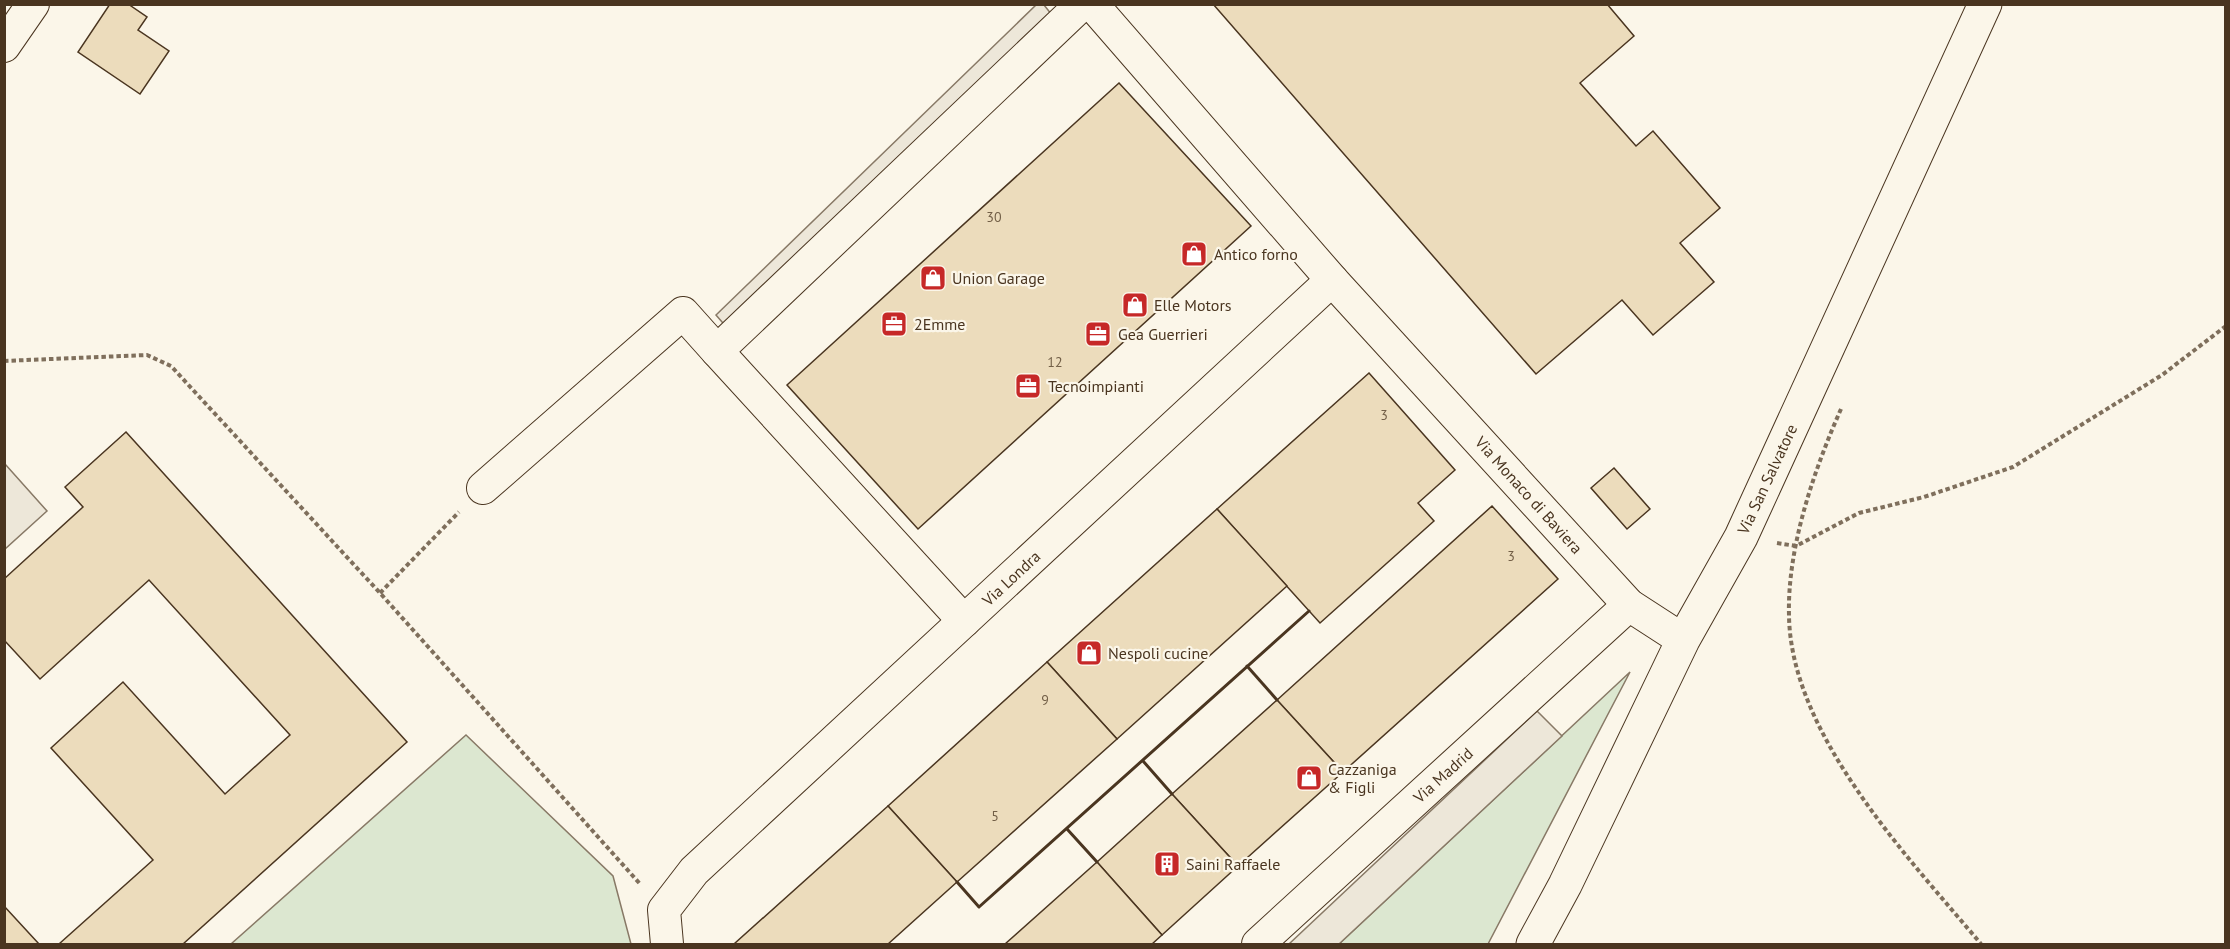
<svg xmlns="http://www.w3.org/2000/svg" width="2230" height="949" viewBox="0 0 2230 949" font-family="'PT Sans',sans-serif">
<style>
.green{fill:#dce7d0;stroke:#887966;stroke-width:1.5}
.parking{fill:#ede7d9;stroke:#887966;stroke-width:1.5}
.building{fill:#ecdcbc;stroke:#4a3520;stroke-width:1.5}
.lines{fill:none;stroke-linecap:round;stroke-linejoin:round}
.minor-casing{stroke:#4a3520;stroke-width:34}
.tertiary-casing{stroke:#4a3520;stroke-width:35}
.path{stroke:#7f6f5c;stroke-width:4;stroke-dasharray:4.5 3;stroke-linecap:butt}
.minor{stroke:#fbf6e9;stroke-width:32}
.tertiary{stroke:#fbf6e9;stroke-width:33}
.wall{stroke:#4a3520;stroke-width:3}
.labels{text-anchor:middle;stroke-width:4.5;stroke-linejoin:round;paint-order:stroke}
.number-label{font-size:14px;fill:#725f47}
.poi-label{font-size:16px;fill:#4a3520;stroke:#fbf6e9;text-anchor:start}
.street-label{font-size:16px;fill:#4a3520;stroke:#fbf6e9}
</style>
<rect width="100%" height="100%" fill="#fbf6e9"/>
<g class="green">
<path d="M1630,672L1488,944H1339Z"/>
<path d="M466,735L613,876L631,944H231Z"/>
</g>
<g class="parking">
<path d="M1036,5H1044L1060,25L735,337L716,315Z"/>
<path d="M5,464L47,511L5,549Z"/>
<path d="M1537,711L1562,736L1339,944H1289Z"/>
</g>
<g class="building">
<path d="M110,4H128L147,17L138,30L169,51L140,94L78,52Z"/>
<path d="M1213,4H1607L1634,36L1580,83L1636,146L1653,131L1720,208L1680,243L1714,282L1653,335L1622,300L1536,374Z"/>
<path d="M1119,83L1251,226L918,529L787,385Z"/>
<path d="M1369,373L1455,470L1418,503L1434,521L1320,623L1217,509Z"/>
<path d="M126,432L407,742L183,944H59L153,860L51,748L123,682L225,794L290,735L149,580L40,679L4,640V579L83,507L65,487Z"/>
<path d="M1614,468L1650,509L1627,529L1591,488Z"/>
<path d="M1492,506L1558,579L1343,772L1277,700Z"/>
<path d="M1217,509L1287,586L1117,739L1047,662Z"/>
<path d="M1047,662L1117,739L957,882L888,806Z"/>
<path d="M1277,700L1343,772L1238,866L1172,794Z"/>
<path d="M1172,794L1238,866L1162,935L1097,862Z"/>
<path d="M888,806L957,882L888,944H734Z"/>
<path d="M1097,862L1162,935L1152,944H1005Z"/>
<path d="M4,906L39,944H4Z"/>
</g>
<g class="lines">
<defs>
<g id="minor">
<path d="M1092,4L1332,280"/>
<path d="M4,46L33,4"/>
<path d="M483,488L683,313L717,351"/>
<path d="M964,621L717,351L1082,4"/>
<path d="M667,944L664,910L694,871L1332,280L1629,605L1683,640"/>
<path d="M1258,944L1629,605"/>
</g>
<path id="tertiary" d="M1533,944L1565,885L1683,640L1741,537L1985,4"/>
</defs>
<use href="#minor" class="minor-casing"/>
<use href="#tertiary" class="tertiary-casing"/>
<g class="path">
<path d="M4,361L147,355L171,366L380,593L641,885"/>
<path d="M1841,409C1814,470 1787,548 1789,616C1791,735 1908,857 1981,944"/>
<path d="M1777,543L1796,546L1859,513L1924,497L2013,467L2162,375L2226,326"/>
<path d="M380,593L459,512"/>
</g>
<use href="#minor" class="minor"/>
<use href="#tertiary" class="tertiary"/>
<g class="wall">
<path d="M1247,666L1277,700"/>
<path d="M1143,761L1172,794"/>
<path d="M1067,829L1097,862"/>
<path d="M957,882L979,907L1309,611"/>
</g>
</g>
<defs>
<symbol id="shop-square" viewBox="-11 -11 22 22"><rect x="-9" y="-9" width="18" height="18" rx="4" fill="#c62828" stroke="#fbf6e9"/><path d="M-5-2.5h2.3a2.7 3.5 0 0 1 5.4 0H5L5.5 6h-11ZM-1.5-2.5h3a1.5 2.3 0 0 0-3 0Z" fill="#fff"/></symbol>
<symbol id="office-square" viewBox="-11 -11 22 22"><rect x="-9" y="-9" width="18" height="18" rx="4" fill="#c62828" stroke="#fbf6e9"/><path d="M-6-3h4V-5.5h4V-3h4V5H-6ZM-1-4.5V-3h2v-1.5ZM-6 0V1H6V0Z" fill="#fff"/></symbol>
<symbol id="building-square" viewBox="-11 -11 22 22"><rect x="-9" y="-9" width="18" height="18" rx="4" fill="#c62828" stroke="#fbf6e9"/><path d="M-4-6H4V6H1V3H-1V6H-4ZM-2.5-4.3h1.7v1.8h-1.7ZM.8-4.3h1.7v1.8H.8ZM-2.5-1h1.7V.8h-1.7ZM.8-1h1.7V.8H.8Z" fill="#fff"/></symbol>
</defs>
<g fill-rule="evenodd">
<use href="#shop-square" x="1179" y="239" width="30" height="30"/>
<use href="#shop-square" x="918" y="263" width="30" height="30"/>
<use href="#shop-square" x="1120" y="290" width="30" height="30"/>
<use href="#office-square" x="879" y="309" width="30" height="30"/>
<use href="#office-square" x="1083" y="319" width="30" height="30"/>
<use href="#office-square" x="1013" y="371" width="30" height="30"/>
<use href="#shop-square" x="1074" y="638" width="30" height="30"/>
<use href="#shop-square" x="1294" y="763" width="30" height="30"/>
<use href="#building-square" x="1152" y="849" width="30" height="30"/>
</g>
<g class="labels">
<g class="number-label">
<text x="994" y="222">30</text>
<text x="1055" y="367">12</text>
<text x="1384" y="420">3</text>
<text x="1511" y="561">3</text>
<text x="1045" y="705">9</text>
<text x="995" y="821">5</text>
</g>
<g class="poi-label">
<text x="1214" y="260">Antico forno</text>
<text x="952" y="284">Union Garage</text>
<text x="1154" y="311">Elle Motors</text>
<text x="914" y="330">2Emme</text>
<text x="1118" y="340">Gea Guerrieri</text>
<text x="1048" y="392">Tecnoimpianti</text>
<text x="1108" y="659">Nespoli cucine</text>
<text x="1328" y="775">Cazzaniga<tspan x="1328" dy="18">&amp; Figli</tspan></text>
<text x="1186" y="870">Saini Raffaele</text>
</g>
<g class="street-label">
<text transform="translate(1767 479) rotate(-65)" y="6">Via San Salvatore</text>
<text transform="translate(1529 495) rotate(48)" y="6">Via Monaco di Baviera</text>
<text transform="translate(1011 578) rotate(-43)" y="6">Via Londra</text>
<text transform="translate(1443 775) rotate(-42)" y="6">Via Madrid</text>
</g>
</g>
<rect width="2230" height="949" fill="none" stroke="#4a3520" stroke-width="12"/>
</svg>
